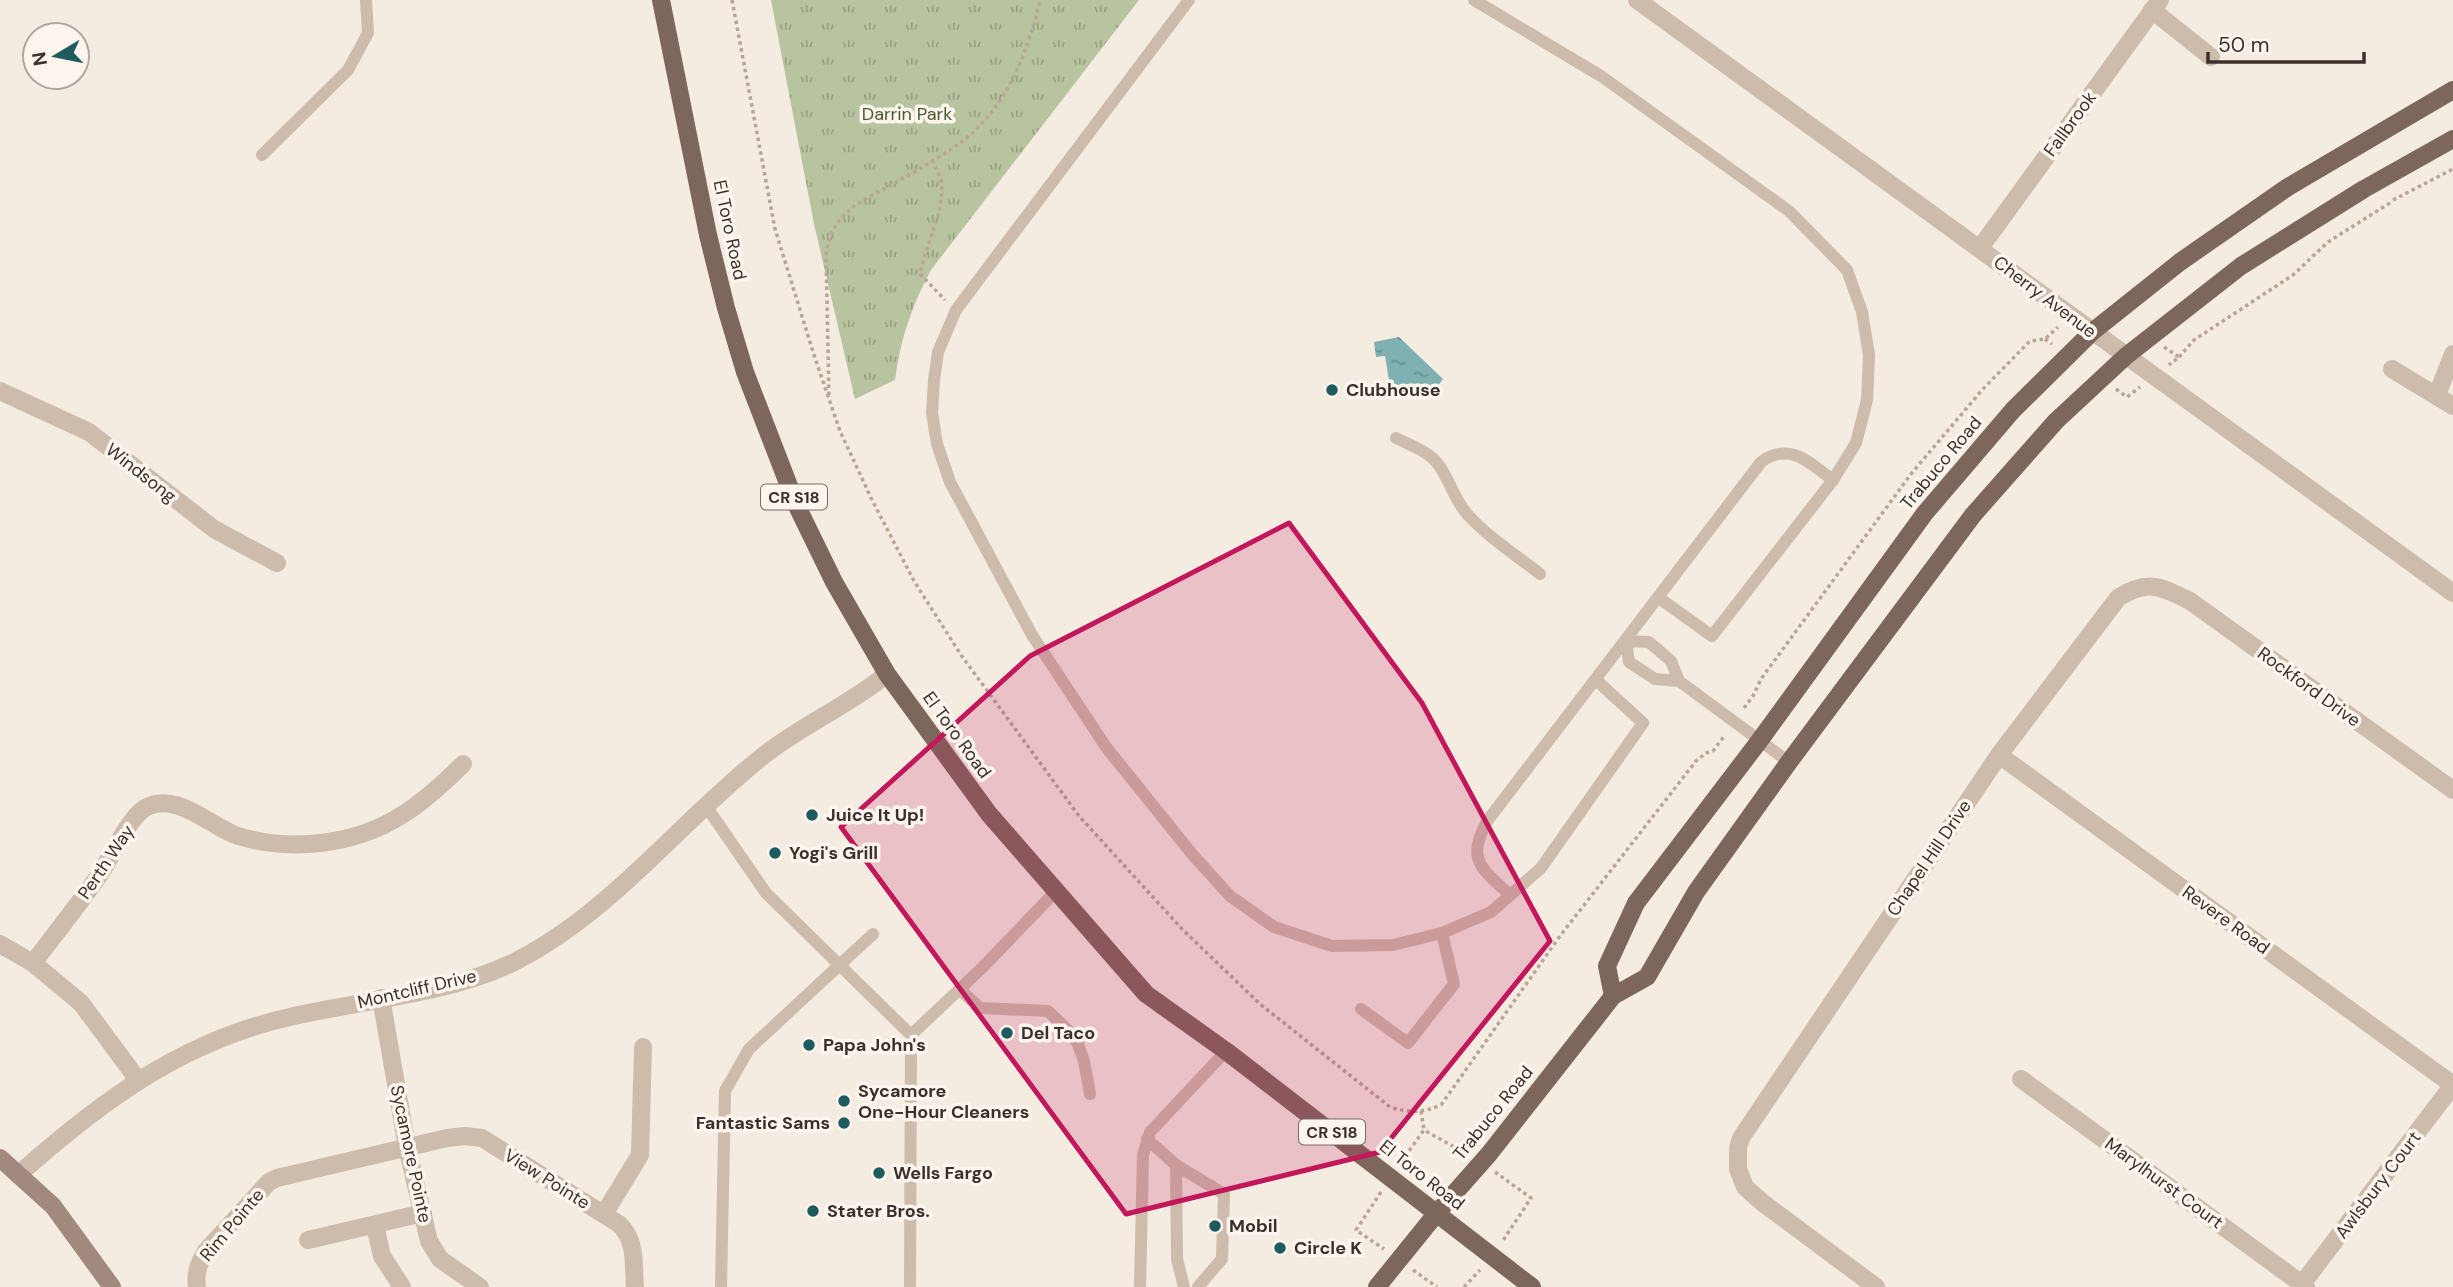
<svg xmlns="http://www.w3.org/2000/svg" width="2453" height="1287" viewBox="0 0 2453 1287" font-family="'DM Sans',sans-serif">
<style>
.grass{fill:url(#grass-tufts)}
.water{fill:url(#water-ripples)}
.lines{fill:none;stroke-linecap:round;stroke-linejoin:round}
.path{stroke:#b9a596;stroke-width:3.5;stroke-dasharray:3.5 3.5;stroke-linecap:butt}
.lane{stroke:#cdbbac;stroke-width:12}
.street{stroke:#cdbbac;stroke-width:18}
.secondary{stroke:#a18a7d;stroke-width:18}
.primary{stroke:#7d675c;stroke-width:18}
.marked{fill:#c2185b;fill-opacity:0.2;stroke:#c2185b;stroke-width:5;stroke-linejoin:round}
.poi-dot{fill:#1f5a5e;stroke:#fbf5ee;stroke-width:2.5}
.labels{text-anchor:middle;stroke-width:7;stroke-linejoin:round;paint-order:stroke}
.shield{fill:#fbf5ee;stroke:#756b66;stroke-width:2}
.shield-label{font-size:16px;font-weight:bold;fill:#3b302b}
.park-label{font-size:18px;fill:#4a5a2e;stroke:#fbf5ee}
.street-label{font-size:18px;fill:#3b302b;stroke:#fbf5ee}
.poi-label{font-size:18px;font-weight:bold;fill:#3b302b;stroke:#fbf5ee;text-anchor:start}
</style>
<defs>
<pattern id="grass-tufts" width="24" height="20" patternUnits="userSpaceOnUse" patternTransform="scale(1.75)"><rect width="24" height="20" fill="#b8c4a0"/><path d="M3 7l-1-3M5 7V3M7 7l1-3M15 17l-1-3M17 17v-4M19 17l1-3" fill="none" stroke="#97a083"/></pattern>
<pattern id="water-ripples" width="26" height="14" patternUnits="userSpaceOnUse" patternTransform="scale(1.75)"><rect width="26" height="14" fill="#7fb0b2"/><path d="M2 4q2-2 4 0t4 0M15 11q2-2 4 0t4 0" fill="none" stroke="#699091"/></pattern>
</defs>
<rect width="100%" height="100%" fill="#f4ebe1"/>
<path class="grass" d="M771,0H1139L931,270C912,305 900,340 895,380L855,399L814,224Z"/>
<path class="water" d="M1399,337L1443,379L1432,393L1391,392L1385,356L1376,357L1374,342Z"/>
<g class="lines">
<g class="path">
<path d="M732,0L775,229L814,355L840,431L871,498L914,581L961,655L1079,816L1182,929L1260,1004L1390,1107C1410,1113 1422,1113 1441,1105L1560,936L1696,761L1706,753L1713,751L1725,735"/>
<path d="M932,160C935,168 942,178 942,186C942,216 926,245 920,274L945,300"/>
<path d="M2393,200L2453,169"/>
<path d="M2045,339L2052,344"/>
<path d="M2164,347L2179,357L2169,365"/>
<path d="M2179,357L2194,340L2293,275L2328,242L2393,201"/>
<path d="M2116,389L2127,397L2140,387"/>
<path d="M829,395L826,255C829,232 838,218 857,204C889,185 930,165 960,143C1005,110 1028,54 1040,0"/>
<path d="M1744,708L1753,696L1761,679L1911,474L1982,390L2030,341L2045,339L2058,327"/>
<path d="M1421,1111L1424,1130"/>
<path d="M1401,1162L1424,1130L1465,1153"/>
<path d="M1495,1172L1531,1198L1502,1242"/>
<path d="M1381,1192L1356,1230L1384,1249"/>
<path d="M1413,1270L1437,1287"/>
<path d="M1464,1287L1480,1270"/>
</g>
<g class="lane">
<path d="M1189,0L956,310L938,352L934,380L932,413L937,444L950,482L1032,635L1106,747L1192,854L1230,896L1274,927L1332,946L1393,945L1442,933L1491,912L1541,868L1643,723L1596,680"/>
<path d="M1474,0L1601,76L1789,211L1847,270L1862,312L1869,355L1867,400L1856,443L1833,480L1712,636L1659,598"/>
<path d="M262,155L348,70L368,33L366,0"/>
<path d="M1396,438C1410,445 1428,451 1438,464C1450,480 1454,500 1468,515C1489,538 1516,555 1540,574"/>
<path d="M1679,681L1671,661L1649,642L1626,641L1629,662L1655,679L1679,681L1789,762"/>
<path d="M706,806L766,893L911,1035L910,1287"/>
<path d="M1510,895C1481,868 1465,859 1488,820L1761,462C1790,441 1809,463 1833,480"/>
<path d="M959,989L980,1008L1048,1011L1068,1030L1078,1044L1084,1061L1090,1094"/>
<path d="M1361,1009L1408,1043L1454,984L1442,933"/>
<path d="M911,1035L982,968L1056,891"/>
<path d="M1147,1139L1176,1165L1177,1259L1184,1287"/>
<path d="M1176,1165L1224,1194L1222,1259L1198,1287"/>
<path d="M721,1287L725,1091L749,1049L873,934"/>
<path d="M1140,1287L1143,1155L1150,1132L1226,1051"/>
</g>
<g class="street">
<path d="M1637,0L2453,593"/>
<path d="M2152,10L2211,57"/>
<path d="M1980,248L2160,0"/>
<path d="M2392,369L2453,406"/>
<path d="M0,391L89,432L214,529L277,563"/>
<path d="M2437,395L2453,354"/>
<path d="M1999,755L2453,1085"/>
<path d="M0,944L33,963L81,1003L138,1080"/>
<path d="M33,963C56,933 79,904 100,874C112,856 128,819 145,808C175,790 211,827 238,836C291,852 355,845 402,815C425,801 444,783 463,764"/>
<path d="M381,998L407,1147L429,1241L440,1259L480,1287"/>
<path d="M2021,1079L2306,1287"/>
<path d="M18,1175C101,1101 183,1040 294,1016C361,1001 449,993 510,964C609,916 678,823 763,756C802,725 848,706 887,674"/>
<path d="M604,1214L640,1155L643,1047"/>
<path d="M375,1225L382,1256L402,1287"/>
<path d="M308,1240L423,1213"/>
<path d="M2302,1284L2453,1085"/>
<path d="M197,1287C195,1272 199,1263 206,1251L269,1182L277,1178L447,1138L465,1136L482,1138L619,1224C637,1241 633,1264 635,1287"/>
<path d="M1876,1287L1763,1203L1745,1187L1738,1169V1148L1741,1138L1999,755L2118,598C2147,579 2160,586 2190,601L2453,790"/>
</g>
<path class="secondary" d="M0,1158L53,1206L112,1287"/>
<g class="primary">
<path d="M661,0L708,235L726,308L745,372L796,504L834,582L887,674L989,814L1146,994L1226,1051L1532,1287"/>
<path d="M1613,996L1607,966L1636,903L1760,740L1925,513L2013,410L2092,332L2180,262L2288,187L2453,90"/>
<path d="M1377,1287L1436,1214L1489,1154L1613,996L1647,977L1696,892L1789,762L1973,515L2056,421L2126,356L2241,266L2364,189L2453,139"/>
</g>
</g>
<path class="marked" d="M1289,523L1422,703L1550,941L1380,1152L1126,1214L841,827L1030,656Z"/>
<g class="poi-dot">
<circle cx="1332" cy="390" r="7"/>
<circle cx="812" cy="815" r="7"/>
<circle cx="775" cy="853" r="7"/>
<circle cx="1007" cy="1033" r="7"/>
<circle cx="809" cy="1045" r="7"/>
<circle cx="844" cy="1101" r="7"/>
<circle cx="844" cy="1123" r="7"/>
<circle cx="879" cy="1173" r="7"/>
<circle cx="813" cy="1211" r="7"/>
<circle cx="1215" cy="1226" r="7"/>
<circle cx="1280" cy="1248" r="7"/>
</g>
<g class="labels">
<g class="shield">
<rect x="761" y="484.5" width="66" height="25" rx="5"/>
<rect x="1299" y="1119.5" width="66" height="25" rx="5"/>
</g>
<g class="shield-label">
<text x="794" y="503">CR S18</text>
<text x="1332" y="1138">CR S18</text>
</g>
<g class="park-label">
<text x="907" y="120">Darrin Park</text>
</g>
<g class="street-label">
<text transform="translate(2070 124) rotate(-54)" y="6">Fallbrook</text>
<text transform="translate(730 230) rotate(78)" y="6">El Toro Road</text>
<text transform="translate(2045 297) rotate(37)" y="6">Cherry Avenue</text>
<text transform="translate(1941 463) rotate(-50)" y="6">Trabuco Road</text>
<text transform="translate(141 473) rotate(38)" y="6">Windsong</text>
<text transform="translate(2309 687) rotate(36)" y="6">Rockford Drive</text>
<text transform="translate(957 735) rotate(54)" y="6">El Toro Road</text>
<text transform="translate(1929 858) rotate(-56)" y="6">Chapel Hill Drive</text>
<text transform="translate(106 862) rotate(-56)" y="6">Perth Way</text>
<text transform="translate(2226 920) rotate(36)" y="6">Revere Road</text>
<text transform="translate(417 989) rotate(-13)" y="6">Montcliff Drive</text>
<text transform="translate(1493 1113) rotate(-51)" y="6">Trabuco Road</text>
<text transform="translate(411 1154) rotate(78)" y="6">Sycamore Pointe</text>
<text transform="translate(1422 1175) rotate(38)" y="6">El Toro Road</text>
<text transform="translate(547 1179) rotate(32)" y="6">View Pointe</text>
<text transform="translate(2164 1183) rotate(36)" y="6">Marylhurst Court</text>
<text transform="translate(2378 1185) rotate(-53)" y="6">Awlsbury Court</text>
<text transform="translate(232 1225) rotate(-50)" y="6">Rim Pointe</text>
</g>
<g class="poi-label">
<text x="1346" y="396">Clubhouse</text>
<text x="826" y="821">Juice It Up!</text>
<text x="789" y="859">Yogi's Grill</text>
<text x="1021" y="1039">Del Taco</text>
<text x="823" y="1051">Papa John's</text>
<text x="858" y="1097">Sycamore<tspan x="858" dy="21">One-Hour Cleaners</tspan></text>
<text x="830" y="1129" text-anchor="end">Fantastic Sams</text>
<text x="893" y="1179">Wells Fargo</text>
<text x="827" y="1217">Stater Bros.</text>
<text x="1229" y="1232">Mobil</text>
<text x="1294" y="1254">Circle K</text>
</g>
</g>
<g transform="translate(56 56) rotate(260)"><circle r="33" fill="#fbf5ee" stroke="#aea6a0" stroke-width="2"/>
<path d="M0-5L12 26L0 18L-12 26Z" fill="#1f5a5e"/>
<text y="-10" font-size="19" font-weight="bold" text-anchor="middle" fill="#3b302b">N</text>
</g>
<path d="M2208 52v10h156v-10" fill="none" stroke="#3b302b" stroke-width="3.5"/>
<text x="2218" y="52" font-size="21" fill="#3b302b" stroke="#fbf5ee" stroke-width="5" paint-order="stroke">50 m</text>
</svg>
